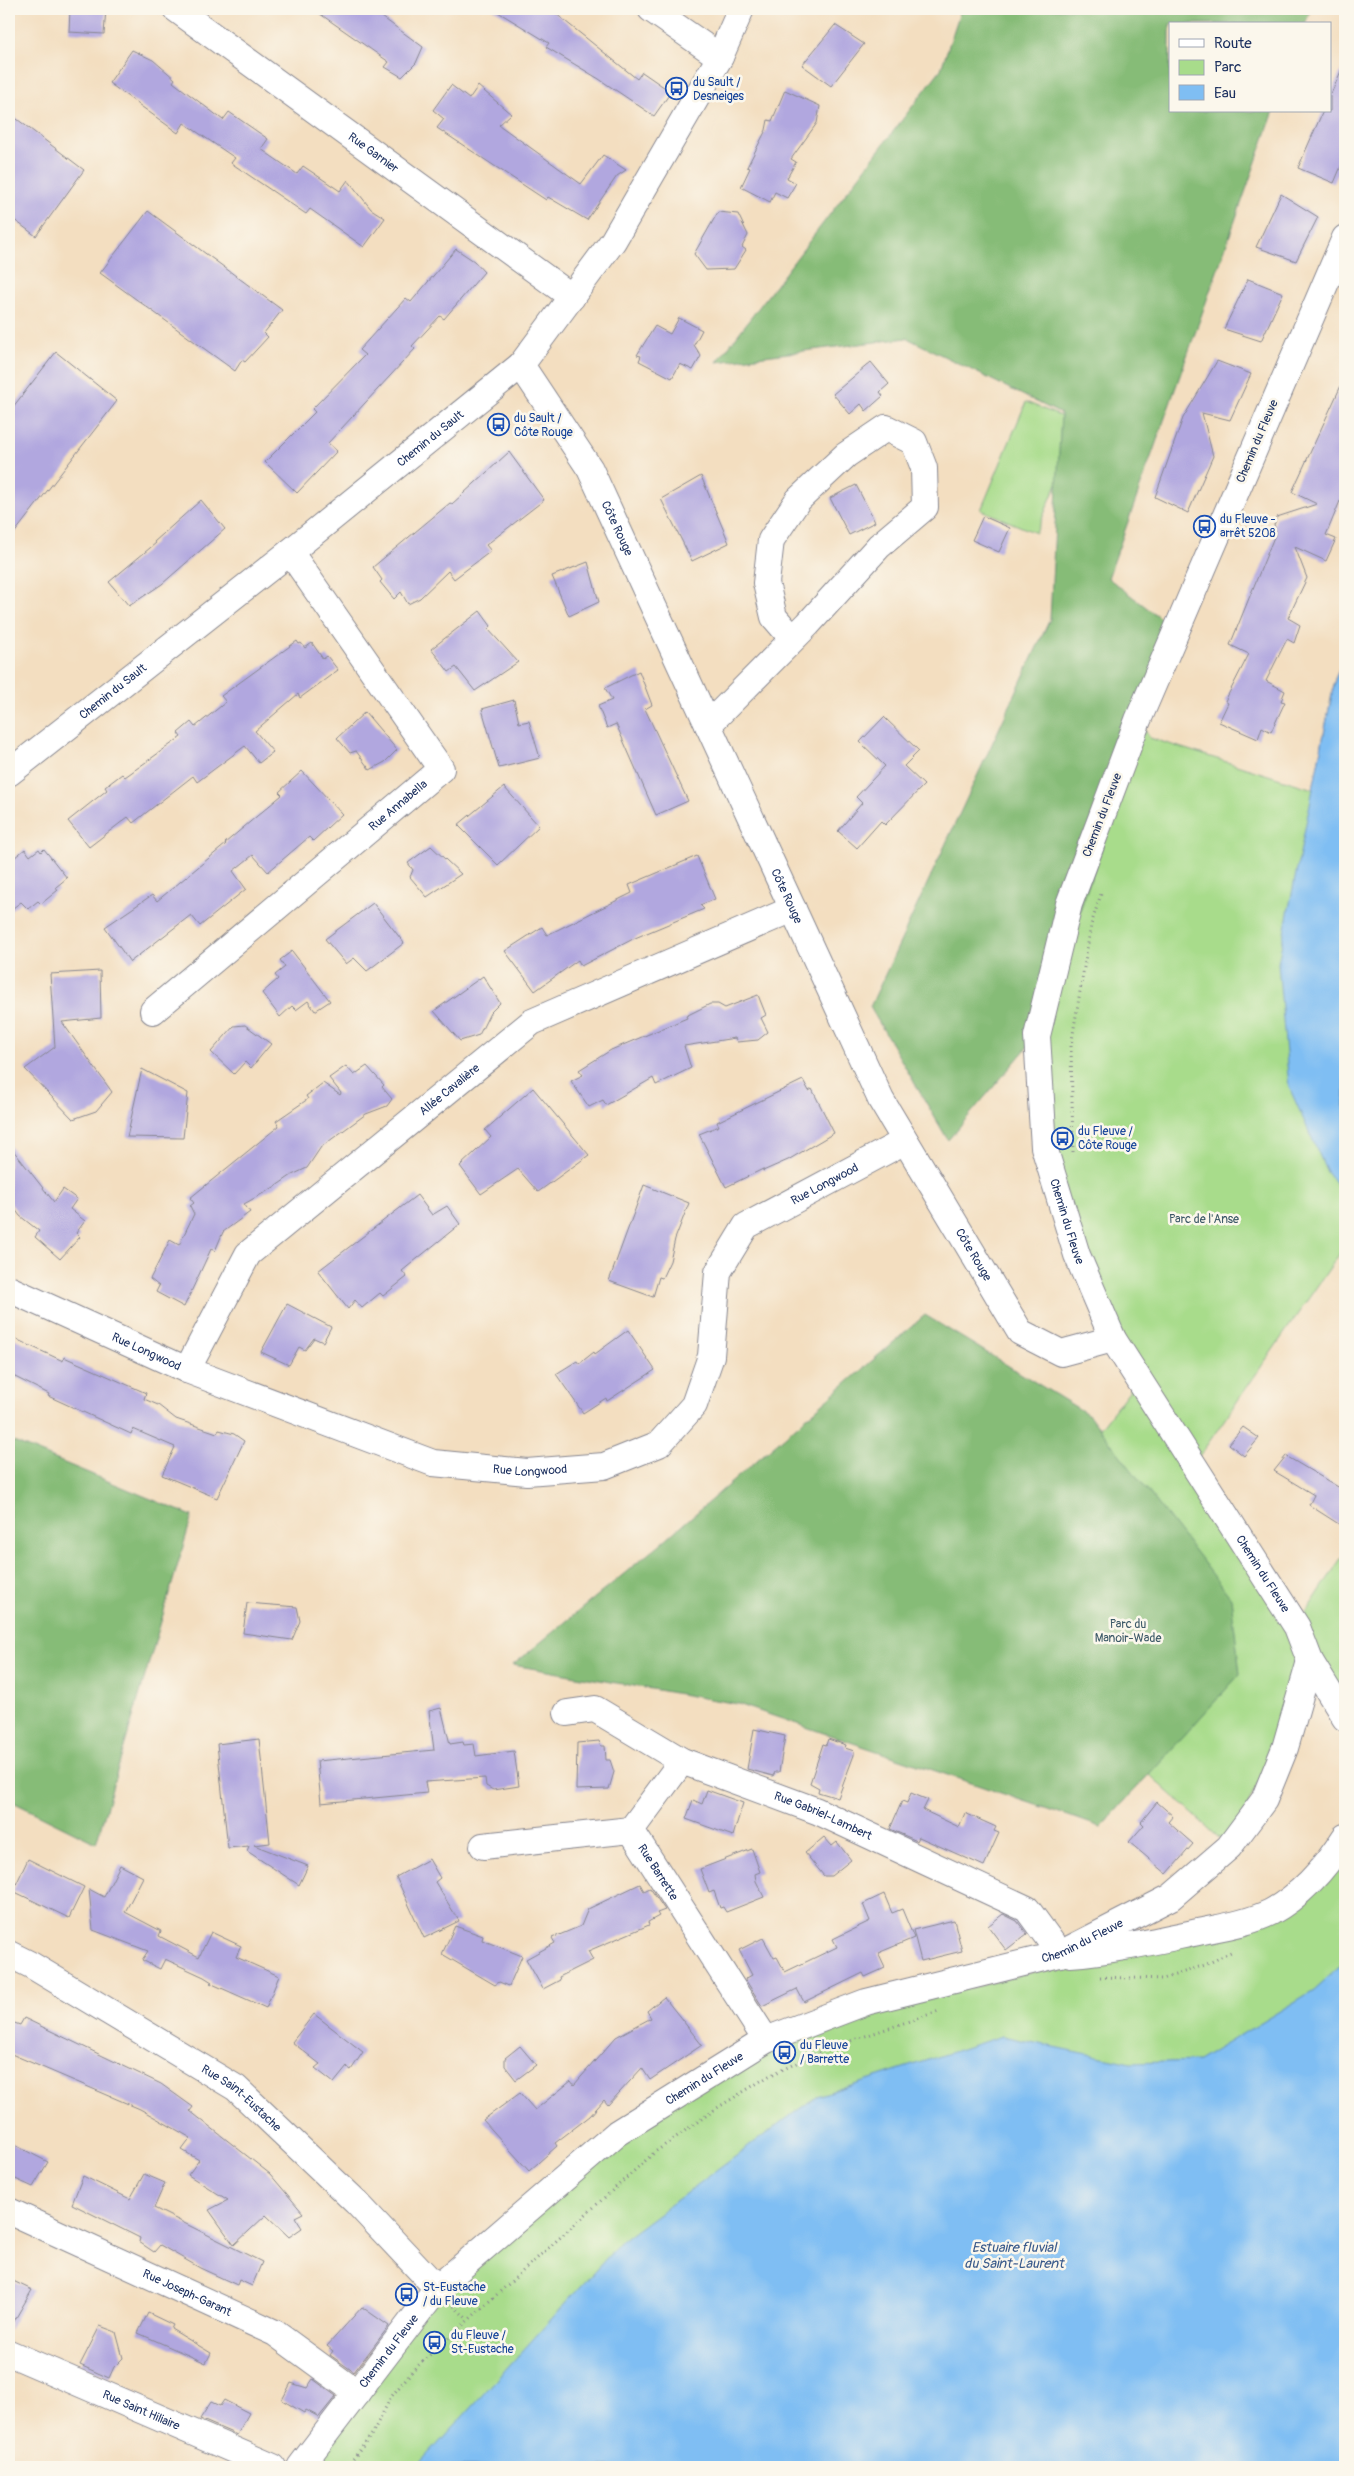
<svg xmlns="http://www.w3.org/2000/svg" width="1354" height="2476" viewBox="0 0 1354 2476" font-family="Pangolin,sans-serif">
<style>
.green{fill:#a8dc8b;stroke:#628674}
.forest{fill:#86bc77;stroke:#50766a}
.water{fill:#7fbef3;stroke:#4d76a8}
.building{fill:#b1a7df}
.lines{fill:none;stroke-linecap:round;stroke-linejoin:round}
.minor-casing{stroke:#87868f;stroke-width:28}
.path{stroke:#87868f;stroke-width:3;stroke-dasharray:1 4;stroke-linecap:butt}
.minor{stroke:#fff;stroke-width:26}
.labels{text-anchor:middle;stroke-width:5;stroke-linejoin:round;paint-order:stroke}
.transit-label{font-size:12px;fill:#164399;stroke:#fbf7ec;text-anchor:start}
.street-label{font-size:12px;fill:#1b2f5e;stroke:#fbf7ec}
.park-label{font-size:12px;fill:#3e5a69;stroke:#fbf7ec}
.water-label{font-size:14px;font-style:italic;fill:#395a8b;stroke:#fbf7ec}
</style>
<rect width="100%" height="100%" fill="#fbf7ec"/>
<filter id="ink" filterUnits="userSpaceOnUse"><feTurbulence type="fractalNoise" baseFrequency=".02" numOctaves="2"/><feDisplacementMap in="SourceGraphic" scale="10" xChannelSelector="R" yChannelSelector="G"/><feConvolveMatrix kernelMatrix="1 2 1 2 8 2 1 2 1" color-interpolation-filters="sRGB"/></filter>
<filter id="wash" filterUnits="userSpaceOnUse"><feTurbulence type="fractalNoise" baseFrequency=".0096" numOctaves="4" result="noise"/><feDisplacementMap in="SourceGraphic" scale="20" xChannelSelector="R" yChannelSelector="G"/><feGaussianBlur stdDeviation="1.12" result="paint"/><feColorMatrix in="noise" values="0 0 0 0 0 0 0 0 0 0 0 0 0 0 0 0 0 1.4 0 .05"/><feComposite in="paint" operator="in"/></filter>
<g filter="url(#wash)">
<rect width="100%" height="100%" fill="#f3dec0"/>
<g class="green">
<path d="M1026,402L1082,425L1036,533L981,510Z"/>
<path d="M1345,656V1246L1193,1465L1297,1626L1345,1552V1718L1311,1662L1229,1847L1149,1774L1101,1827L886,1708L1138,1379L1077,1255L1037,1036L1138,720L1150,738L1313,789L1335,679Z"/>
<path d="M1345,1837V2326L1280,2467H300L437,2288L617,2133L766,2040L1270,1912Z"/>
</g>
<g class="forest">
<path d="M961,9H1311L1305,24H1170V111H1274L1108,578L1176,630L1037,1036L948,1140L870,1007L1050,619L1061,414L907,338L717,362L941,69Z"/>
<path d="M925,1315L1089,1415L1231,1598L1240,1674L1101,1827L738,1704L513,1665L659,1545Z"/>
<path d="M9,1440L192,1516L96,1843L9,1800Z"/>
</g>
<g class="water">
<path d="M1345,656V1196L1327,1172L1289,1087L1278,963L1335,679Z"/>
<path d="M1345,1962V2467H417L623,2240L817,2096L1002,2036L1131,2063L1198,2061L1314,1990Z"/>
</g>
<g id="blocks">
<g class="building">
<path d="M70,9H106L104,34L69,32Z"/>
<path d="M313,9H386L382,17L423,47L416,63L402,77L385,67L389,62Z"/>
<path d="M493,9H550L637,79L642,72L671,92L654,116L599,79L546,47L549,43Z"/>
<path d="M835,25L864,44L831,86L802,65Z"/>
<path d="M132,50L153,60L175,79L173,82L223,120L229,112L268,139L261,149L297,174L303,166L340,191L348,180L371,209L385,218L364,247L310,209L306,214L231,163L235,158L184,123L178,133L109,83Z"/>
<path d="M1345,62V157L1334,183L1298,168L1323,111H1330V96Z"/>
<path d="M451,85L469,99L478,86L511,114L499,125L581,184L603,155L626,170L617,176L587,220L548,197L546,200L437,128L444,119L433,110Z"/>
<path d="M785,90L820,106L817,123L791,159L796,162L787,178L796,183L787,198L775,192L770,202L741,187L750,168L747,167L766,130L768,120L772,121Z"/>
<path d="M9,113L84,170L36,236L9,216Z"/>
<path d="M1281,194L1318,217L1296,261L1256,247Z"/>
<path d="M148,211L282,310L264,333L268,337L245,362L242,360L235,371L100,273Z"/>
<path d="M718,212L738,214L748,235L742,247L746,250L734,269L706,270L694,254Z"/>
<path d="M456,249L474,261L484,272L444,319L440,316L412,346L415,349L328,443L337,451L297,493L265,462L315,412L312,409L365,355L359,350L406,298L411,302Z"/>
<path d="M1248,279L1283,293L1261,341L1224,329Z"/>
<path d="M679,318L702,330L694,345L701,356L693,370L680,364L672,378L639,361L641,356L637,355L655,326L670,334Z"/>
<path d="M56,352L117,401L9,540V412Z"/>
<path d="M1217,361L1251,374L1230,420L1202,413L1213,456L1188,513L1155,497L1183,418Z"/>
<path d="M871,362L889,384L880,392L883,396L866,411L861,404L850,414L833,394Z"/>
<path d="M1345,377V504L1340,501L1326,535L1336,539L1326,561L1295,547L1307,578L1288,618L1300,625L1294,643L1287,639L1266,681L1285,691L1281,701L1285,702L1271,732L1262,727L1258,739L1219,722L1228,703L1225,701L1249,654L1230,645L1276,532L1274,525L1277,517L1317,504L1292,492Z"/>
<path d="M509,452L544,500L486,545L491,551L454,579L448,571L420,598L408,604L401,592L394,599L380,582L382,580L373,567L450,503L452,504Z"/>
<path d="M701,476L729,543L692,561L661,499Z"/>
<path d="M856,485L875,522L849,535L830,498Z"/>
<path d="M201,500L225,529L162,584L129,606L109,582L156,543L154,542Z"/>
<path d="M983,516L1010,528L999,552L972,540Z"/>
<path d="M588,562L599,602L569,616L552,576Z"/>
<path d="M480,611L491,626L488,629L518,662L475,691L456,667L449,672L431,649Z"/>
<path d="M297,641L299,644L301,643L305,648L312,643L323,659L327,656L338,670L300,698L298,694L255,731L273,752L259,763L245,746L197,782L193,776L133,823L128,817L89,847L68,821L107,790L105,787L122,774L125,777L181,737L178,733L191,722L195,727L226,702L221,696Z"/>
<path d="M639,671L652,705L645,709L688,801L656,815L616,724L607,728L598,706L612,700L605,688Z"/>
<path d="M514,700L519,723L529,721L540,758L499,768L482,709Z"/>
<path d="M365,712L397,750L385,762L370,770L356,751L350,753L337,738Z"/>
<path d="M884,717L919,751L904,766L924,785L885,825L881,821L857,848L838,831L862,803L856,797L885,766L860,742Z"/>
<path d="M302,771L342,814L313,841L309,837L268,872L253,855L233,871L246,889L200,926L191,915L130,962L105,927L152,895L157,901L226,844L225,843L282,795L279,792Z"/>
<path d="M504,787L539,826L498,865L458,825Z"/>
<path d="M431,846L461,874L427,897L410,877L413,870L408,863Z"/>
<path d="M25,849L30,856L39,849L41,852L44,849L67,878L56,887L58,890L41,904L38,901L28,909L21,902L9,911V862Z"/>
<path d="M697,856L715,899L700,905L704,909L635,938L581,966L578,960L535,991L505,951L542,927L547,935L632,893L629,885Z"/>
<path d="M373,903L404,943L367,971L354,958L346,964L325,939Z"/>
<path d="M292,951L330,1001L315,1011L308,1001L296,1010L292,1006L280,1017L262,993L278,979L275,975L285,967L280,960Z"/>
<path d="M100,971L101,1018L62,1022L112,1092L96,1111L73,1119L25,1069L55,1047L50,974Z"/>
<path d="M483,976L500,1003L490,1013L479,1035L460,1041L434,1011Z"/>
<path d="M758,995L766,1015L761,1018L768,1032L758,1040L737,1042L735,1038L684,1046L691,1068L656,1085L653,1078L606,1105L603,1100L589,1107L571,1081L583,1075L579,1070L611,1050L687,1018L686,1016L710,1004H718L725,1008Z"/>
<path d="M245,1025L271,1044L251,1068L245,1062L234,1074L211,1052L234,1026Z"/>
<path d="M346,1066L354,1075L367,1066L384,1085L382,1087L392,1099L387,1106L366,1114L321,1147L307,1168L292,1175L276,1186L244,1204L250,1212L223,1232L215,1251L211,1249L184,1307L156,1292L159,1286L150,1279L170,1240L179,1245L194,1214L190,1206L194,1203L190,1198L279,1126L276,1121L308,1099L306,1096L323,1083L340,1095L341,1093L329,1078Z"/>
<path d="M142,1069L188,1093L183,1138L127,1137Z"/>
<path d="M803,1080L809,1091L812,1089L834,1133L788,1160L763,1171V1169L726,1187L699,1134L719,1126L717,1122Z"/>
<path d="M533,1088L589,1155L538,1192L518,1169L481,1194L460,1166L491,1137L485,1130Z"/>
<path d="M9,1145L54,1202L63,1189L77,1199L70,1209L85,1221L76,1233L80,1237L60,1259L35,1237L39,1231L20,1216L9,1201Z"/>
<path d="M644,1185L689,1203L675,1239L670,1261L662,1278L659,1277L653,1297L609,1281Z"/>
<path d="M417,1195L432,1215L447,1206L460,1224L402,1271L407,1277L383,1296L380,1293L362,1308L355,1300L348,1309L318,1271Z"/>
<path d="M287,1304L331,1327L323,1342L314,1338L305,1350L299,1347L289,1365L261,1352Z"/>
<path d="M628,1330L655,1370L607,1401L606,1398L583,1413L556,1374L577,1361L579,1364L594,1352L595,1354Z"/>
<path d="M9,1336L63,1361L64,1357L146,1393L144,1399L158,1405L176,1419L217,1433L219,1430L234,1434L244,1441L217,1498L162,1475L175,1447L133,1429L131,1434L48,1396L49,1394L9,1374Z"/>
<path d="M1243,1427L1259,1438L1244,1456L1229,1444Z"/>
<path d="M1286,1456L1345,1491V1528L1309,1505L1314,1495L1274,1471Z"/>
<path d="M247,1603L297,1607L300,1621L292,1640L243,1633Z"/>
<path d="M441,1708L450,1744L463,1742L464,1745L474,1744L476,1756L514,1751L519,1786L493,1790L486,1786L485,1778L425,1782L427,1793L321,1803L317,1761L434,1750L429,1711Z"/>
<path d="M754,1729L785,1736L779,1772H775L773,1776L747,1769Z"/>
<path d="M259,1739L270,1843L254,1845L308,1866L299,1885L247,1851L249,1846L228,1848L217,1744Z"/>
<path d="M828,1739L846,1745L845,1748L854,1751V1755L838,1798L818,1792L819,1788L810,1783L823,1744L826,1745Z"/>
<path d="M599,1741L601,1746H605L606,1760H610L614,1772L609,1789L576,1790L577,1743Z"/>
<path d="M707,1790L743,1803L733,1836L686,1819L693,1800L702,1804Z"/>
<path d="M911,1793L928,1800L923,1810L959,1827L965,1813L996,1827L994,1831L999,1833L984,1866L919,1837L917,1841L890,1829L902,1801L907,1803Z"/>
<path d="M1157,1802L1173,1816L1168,1822L1193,1844L1167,1874L1129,1842L1144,1825L1141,1822Z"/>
<path d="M824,1837L832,1846L837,1842L851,1860L831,1876H824L805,1853Z"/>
<path d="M752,1849L760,1872L755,1874L756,1881L764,1897L726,1912L723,1907L720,1908L714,1891L709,1893L700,1869Z"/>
<path d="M28,1859L84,1887L69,1918L13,1891Z"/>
<path d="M429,1859L440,1878L435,1882L459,1921L424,1938L396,1877Z"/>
<path d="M120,1865L143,1877L125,1912L161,1931L159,1936L199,1957L211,1932L241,1946L236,1957L279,1976L266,2008L210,1983L212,1982L204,1977L165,1959L160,1969L142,1960L148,1951L93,1930L89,1889L104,1897Z"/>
<path d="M640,1884L644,1891L650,1888L665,1910L657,1913L659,1916L648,1922L649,1925L588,1951L593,1960L559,1977L560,1980L543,1989L526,1959L555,1943L552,1938L581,1926L588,1909Z"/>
<path d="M884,1894L892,1913L902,1909L914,1938L878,1953L885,1968L865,1977L863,1973L804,2002L797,1989L762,2006L745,1979L752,1975L739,1950L763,1938L774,1958L777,1957L785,1972L837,1947L833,1939L870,1921L863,1904Z"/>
<path d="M1003,1914L1017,1921L1027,1934L1006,1950L988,1926Z"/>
<path d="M954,1920L962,1951L921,1961L913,1930Z"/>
<path d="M455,1926L483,1936L482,1940L522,1956L509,1986L499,1982L495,1985L442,1954Z"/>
<path d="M664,1997L702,2045L650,2080L642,2068L608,2105L604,2100L590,2116L555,2143L557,2146L529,2171L483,2120L520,2093L535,2110L571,2081L574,2085L616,2037L651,2018L647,2011Z"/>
<path d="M314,2014L363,2052L351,2070L347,2067L334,2083L315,2068L320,2064L292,2042Z"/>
<path d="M24,2018L161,2084L193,2107L190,2111L270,2174L303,2213L295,2217L302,2228L289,2237L266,2215L234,2245L209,2210L228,2200L188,2175L199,2160L182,2150L191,2138L140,2109L9,2053V2021L20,2025Z"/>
<path d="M520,2046L536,2065L516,2080L505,2066V2058Z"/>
<path d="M9,2142L48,2162L33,2187L9,2176Z"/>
<path d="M144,2174L165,2183L154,2208L262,2262L252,2286L239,2280L237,2285L200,2268L160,2245L154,2252L139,2242L140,2238L72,2204L83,2176L130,2199Z"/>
<path d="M9,2279L32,2290L9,2330Z"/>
<path d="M362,2307L389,2326L354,2372L330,2355L333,2351L327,2346Z"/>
<path d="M148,2313L173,2325L171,2329L211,2353L206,2363L138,2333Z"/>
<path d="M100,2326L116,2332L123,2358L114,2367L109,2378L80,2365Z"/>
<path d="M313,2379L336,2396L319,2417L306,2410L304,2413L282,2400L291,2383L307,2388Z"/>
<path d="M224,2400L249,2413L237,2435L200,2419L211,2402L220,2406Z"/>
</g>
</g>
</g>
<g filter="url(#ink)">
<use href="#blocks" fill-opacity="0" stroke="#87868f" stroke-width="1"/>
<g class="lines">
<defs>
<g id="minor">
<path id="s1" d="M176,9L572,297"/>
<path d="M651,9L720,57"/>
<path id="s2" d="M1345,238L1138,720L1069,904L1037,1036L1044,1147L1077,1255L1113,1339L1297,1627L1310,1661L1345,1718"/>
<path id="s3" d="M521,365L590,469L881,1100L1020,1332L1061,1353L1113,1339"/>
<path d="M708,725L808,624L879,546L925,507L924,468L914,442L886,428L846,455L798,500L771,540L766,583L774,617L793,639"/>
<path id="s4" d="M9,773L290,552L521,365L613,241L720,57L741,9"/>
<path id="s5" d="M153,1011L441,769L290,552"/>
<path id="s6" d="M9,1289L187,1370L433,1463L527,1472L604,1466L659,1444L694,1405L711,1356L718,1272L746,1226L905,1141"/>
<path id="s7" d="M187,1370L248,1254L532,1022L793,909"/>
<path id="s8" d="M567,1713L595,1709L682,1761L817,1811L1027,1909L1060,1954"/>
<path d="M631,1830L682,1761"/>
<path id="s9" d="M483,1846L631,1830L766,2040"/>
<path id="s10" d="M9,1954L31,1965L236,2088L356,2202L437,2288"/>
<path d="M1070,1954C1113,1951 1155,1941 1198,1932C1222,1927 1249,1923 1271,1912C1302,1895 1326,1867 1345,1837"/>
<path id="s11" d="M9,2211L275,2333L357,2393"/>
<path id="s12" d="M9,2353L273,2467"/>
<path id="s13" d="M300,2467L437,2288L617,2133L766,2040L866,2002L1060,1954L1171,1897L1229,1847L1264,1800L1285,1748L1310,1661"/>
</g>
</defs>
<use href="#minor" class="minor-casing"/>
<g class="path">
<path d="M1073,1152L1071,1046L1091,925L1101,894"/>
<path d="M1100,1977L1163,1979L1205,1965L1231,1952"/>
<path d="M454,2306L468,2320"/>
<path d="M347,2467L372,2434L391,2397L413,2370L655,2152L717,2108L769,2076L824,2050L939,2011"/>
</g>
<use href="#minor" class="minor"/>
</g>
</g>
<defs>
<symbol id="bus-ring" viewBox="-11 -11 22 22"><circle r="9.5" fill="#fbf7ec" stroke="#1a4fb4" stroke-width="1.5"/><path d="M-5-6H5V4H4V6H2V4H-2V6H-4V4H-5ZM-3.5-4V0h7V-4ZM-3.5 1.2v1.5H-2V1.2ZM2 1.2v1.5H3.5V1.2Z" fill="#1a4fb4"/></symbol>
</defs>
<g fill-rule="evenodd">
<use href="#bus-ring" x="664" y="76" width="25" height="25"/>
<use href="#bus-ring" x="486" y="412" width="25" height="25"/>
<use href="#bus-ring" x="1192" y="514" width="25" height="25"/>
<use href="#bus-ring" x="1050" y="1126" width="25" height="25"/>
<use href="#bus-ring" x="772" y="2040" width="25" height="25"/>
<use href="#bus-ring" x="394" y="2282" width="25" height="25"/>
<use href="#bus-ring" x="422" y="2330" width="25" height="25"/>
</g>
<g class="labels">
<g class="transit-label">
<text x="693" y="86">du Sault /<tspan x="693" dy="14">Desneiges</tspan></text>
<text x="514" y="422">du Sault /<tspan x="514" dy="14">Côte Rouge</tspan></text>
<text x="1220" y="523">du Fleuve -<tspan x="1220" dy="14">arrêt 5208</tspan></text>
<text x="1078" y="1135">du Fleuve /<tspan x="1078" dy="14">Côte Rouge</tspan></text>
<text x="800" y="2049">du Fleuve<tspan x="800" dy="14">/ Barrette</tspan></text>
<text x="423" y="2291">St-Eustache<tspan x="423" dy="14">/ du Fleuve</tspan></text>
<text x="451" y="2339">du Fleuve /<tspan x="451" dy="14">St-Eustache</tspan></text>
</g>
<g class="street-label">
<text dy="4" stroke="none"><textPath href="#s1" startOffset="244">Rue Garnier</textPath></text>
<text dy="4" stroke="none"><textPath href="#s4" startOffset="538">Chemin du Sault</textPath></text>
<text transform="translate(1257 441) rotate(-67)" y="4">Chemin du Fleuve</text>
<text dy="4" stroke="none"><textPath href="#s3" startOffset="190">Côte Rouge</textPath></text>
<text dy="4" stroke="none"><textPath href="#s4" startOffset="132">Chemin du Sault</textPath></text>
<text dy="4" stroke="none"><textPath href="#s5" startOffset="320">Rue Annabella</textPath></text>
<text transform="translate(1102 815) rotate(-69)" y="4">Chemin du Fleuve</text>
<text dy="4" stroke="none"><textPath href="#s3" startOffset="595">Côte Rouge</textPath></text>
<text dy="4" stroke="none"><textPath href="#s7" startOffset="391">Allée Cavalière</textPath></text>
<text dy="4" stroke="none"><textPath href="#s6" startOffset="1021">Rue Longwood</textPath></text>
<text dy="4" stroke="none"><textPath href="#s2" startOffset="1046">Chemin du Fleuve</textPath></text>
<text dy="4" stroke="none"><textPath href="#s3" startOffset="1000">Côte Rouge</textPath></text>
<text dy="4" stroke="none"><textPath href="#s6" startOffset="151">Rue Longwood</textPath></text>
<text dy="4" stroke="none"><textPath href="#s6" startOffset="556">Rue Longwood</textPath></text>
<text dy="4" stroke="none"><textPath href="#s2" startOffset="1451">Chemin du Fleuve</textPath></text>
<text dy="4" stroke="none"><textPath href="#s8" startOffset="281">Rue Gabriel-Lambert</textPath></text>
<text dy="4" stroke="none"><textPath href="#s9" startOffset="199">Rue Barrette</textPath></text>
<text dy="4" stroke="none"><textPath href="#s13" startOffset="971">Chemin du Fleuve</textPath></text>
<text dy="4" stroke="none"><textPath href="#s13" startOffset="566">Chemin du Fleuve</textPath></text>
<text dy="4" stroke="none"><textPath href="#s10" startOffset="274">Rue Saint-Eustache</textPath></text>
<text dy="4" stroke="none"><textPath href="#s11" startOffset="196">Rue Joseph-Garant</textPath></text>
<text dy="4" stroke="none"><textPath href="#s13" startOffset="146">Chemin du Fleuve</textPath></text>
<text dy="4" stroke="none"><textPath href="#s12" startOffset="144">Rue Saint Hiliaire</textPath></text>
</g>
<g class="park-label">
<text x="1204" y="1223">Parc de l'Anse</text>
<text x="1128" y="1628">Parc du<tspan x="1128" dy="14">Manoir-Wade</tspan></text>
</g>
<g class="water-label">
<text x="1014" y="2252">Estuaire fluvial<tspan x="1014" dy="16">du Saint-Laurent</tspan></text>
</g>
</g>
<rect width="1354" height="2476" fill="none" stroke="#fbf7ec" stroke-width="30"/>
<rect x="1169" y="22" width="162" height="90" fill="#fbf7ec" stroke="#a1a7b3"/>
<rect x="1179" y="39" width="25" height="8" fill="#ffffff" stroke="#a1a7b3"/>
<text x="1214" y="48" font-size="15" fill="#1b2f5e">Route</text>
<rect x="1179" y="60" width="25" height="15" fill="#a8dc8b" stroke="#a1a7b3"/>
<text x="1214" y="72" font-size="15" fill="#1b2f5e">Parc</text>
<rect x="1179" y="85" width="25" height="15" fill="#7fbef3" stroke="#a1a7b3"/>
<text x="1214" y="98" font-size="15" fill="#1b2f5e">Eau</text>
</svg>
